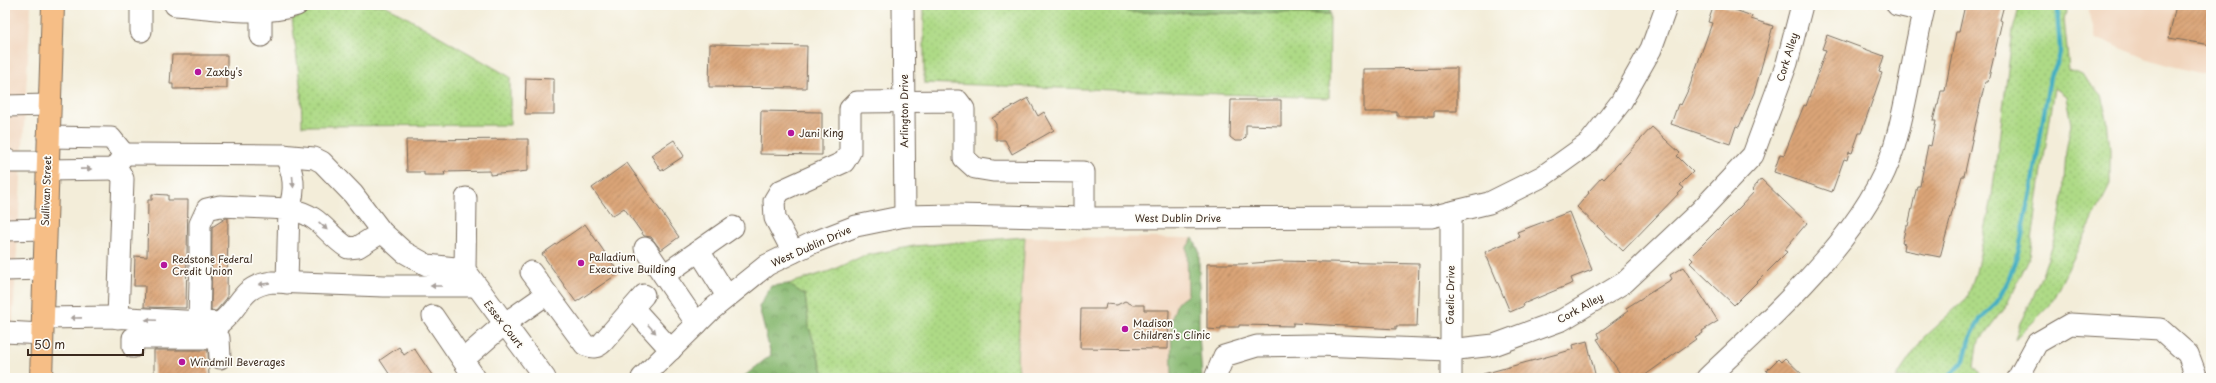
<svg xmlns="http://www.w3.org/2000/svg" width="2216" height="383" viewBox="0 0 2216 383" font-family="'Playpen Sans',sans-serif">
<style>
.built{fill:#f1d5bd}
.grass{fill:url(#grass-dots);stroke:#748252}
.forest{fill:url(#forest-crowns);stroke:#627248}
.lines{fill:none;stroke-linecap:round;stroke-linejoin:round}
.stream{stroke:#45afc3;stroke-width:4.5}
.building{fill:url(#building-hatch)}
.minor-casing{stroke:#7b6e5f;stroke-width:23}
.major-casing{stroke:#7b6e5f;stroke-width:24}
.minor{stroke:#fff;stroke-width:21}
.major{stroke:#f6be86;stroke-width:22}
.oneway{fill:#a79f9a}
.poi-dot{fill:#b5179e;stroke:#fdfcf7;stroke-width:1.5}
.labels{text-anchor:middle;stroke-width:3.5;stroke-linejoin:round;paint-order:stroke}
.street-label{font-size:10px;fill:#3b2a1e;stroke:#fdfcf7}
.poi-label{font-size:10px;fill:#3b2a1e;stroke:#fdfcf7;text-anchor:start}
</style>
<defs>
<pattern id="grass-dots" width="8" height="8" patternUnits="userSpaceOnUse"><rect width="8" height="8" fill="#aeda86"/><path d="M2 2h.1M6 6h.1" fill="none" stroke="#97bb73" stroke-width="1.8" stroke-linecap="round"/></pattern>
<pattern id="forest-crowns" width="20" height="18" patternUnits="userSpaceOnUse"><rect width="20" height="18" fill="#8aba73"/><path d="M2 6a3 3 0 1 1 6 0M12 15a3 3 0 1 1 6 0" fill="none" stroke="#72975e"/></pattern>
<pattern id="building-hatch" width="6" height="6" patternUnits="userSpaceOnUse"><rect width="6" height="6" fill="#daa477"/><path d="M-1 1l2-2M0 6l6-6M5 7l2-2" fill="none" stroke="#b28661"/></pattern>
</defs>
<rect width="100%" height="100%" fill="#fdfcf7"/>
<filter id="ink" filterUnits="userSpaceOnUse"><feTurbulence type="fractalNoise" baseFrequency=".025" numOctaves="2"/><feDisplacementMap in="SourceGraphic" scale="8" xChannelSelector="R" yChannelSelector="G"/><feConvolveMatrix kernelMatrix="1 2 1 2 8 2 1 2 1" color-interpolation-filters="sRGB"/></filter>
<filter id="wash" filterUnits="userSpaceOnUse"><feTurbulence type="fractalNoise" baseFrequency=".012" numOctaves="4" result="noise"/><feDisplacementMap in="SourceGraphic" scale="16" xChannelSelector="R" yChannelSelector="G"/><feGaussianBlur stdDeviation="0.9" result="paint"/><feColorMatrix in="noise" values="0 0 0 0 0 0 0 0 0 0 0 0 0 0 0 0 0 1.4 0 .05"/><feComposite in="paint" operator="in"/></filter>
<g filter="url(#wash)">
<rect width="100%" height="100%" fill="#f3edd9"/>
<g class="built">
<path d="M5,5H31L11,353H5Z"/>
<path d="M2090,5H2211V76L2153,61L2096,38L2089,11Z"/>
<path d="M1025,237L1193,238L1187,247L1188,295L1177,303L1171,321L1172,378H1020L1017,358Z"/>
</g>
<g class="grass">
<path d="M317,5H385L510,77V125L302,126L301,92L292,19L309,12Z"/>
<path d="M924,5H1118L1128,12L1330,14L1329,98L924,83Z"/>
<path d="M2020,5H2068L2064,19L2069,70L2082,75L2101,95L2107,119L2110,150V185L2050,305L2015,340L2020,323L2032,300L2055,240L2063,197L2066,151L2071,124L2066,96L2055,88L2039,189L2030,256L2007,304L1977,344L1974,367L1983,378H1896L1924,337L1967,298L1976,272L1991,203L2013,30Z"/>
<path d="M1025,237L1017,358L1020,378H825L809,327L805,295L788,284L830,271L863,256L914,246Z"/>
</g>
<g class="forest">
<path d="M1118,5H1330V14L1128,12Z"/>
<path d="M1193,238L1199,251V334L1202,378H1172L1171,321L1177,303L1188,295L1187,247Z"/>
<path d="M788,284L805,295L809,327L825,378H742L771,355L759,307L771,286Z"/>
</g>
<g class="lines">
<path class="stream" d="M1948,378L1964,360L1969,340L1981,318L1997,302L2009,279L2019,249L2033,182L2050,76C2070,49 2053,35 2059,5"/>
</g>
<g id="blocks">
<g class="building">
<path d="M1714,5H1721L1752,16L1751,19L1773,26L1754,93L1739,127L1736,126L1730,144L1671,124L1678,104L1681,105L1689,88L1712,23L1708,22Z"/>
<path d="M1965,5H2004L2000,20L2002,21L1988,82H1985L1964,176H1962L1940,257L1904,250L1905,244L1902,243L1906,226H1908L1917,186H1920L1928,145L1931,146L1936,121H1933L1937,105H1938L1941,91H1945L1956,32H1959Z"/>
<path d="M2176,5H2211V45L2169,38Z"/>
<path d="M1827,35L1884,56L1879,72L1882,73L1861,133H1859L1852,153L1849,152L1847,160L1844,159L1832,192L1774,172L1780,154L1784,155L1804,105L1806,106L1826,50L1822,49Z"/>
<path d="M710,44L807,46L806,88L709,87Z"/>
<path d="M172,55H227V88L173,89V84H170Z"/>
<path d="M1457,68V111H1434V116H1397V112H1364V69Z"/>
<path d="M526,78L554,79V114H525Z"/>
<path d="M1028,98L1038,116L1044,112L1054,130L1012,154L1005,140H996V124L992,118Z"/>
<path d="M1231,100H1281V126L1246,125V137L1242,141H1235L1230,137Z"/>
<path d="M761,111L822,112V155L760,154Z"/>
<path d="M1652,127L1680,153L1677,156L1693,172L1680,185L1684,188L1623,251L1577,207L1589,193L1588,192L1602,177L1604,179Z"/>
<path d="M528,139V171L490,175V171L444,172L445,175H424V172H407L406,140Z"/>
<path d="M674,140L684,156L661,171L651,155Z"/>
<path d="M627,163L679,237L661,250L651,237L644,236L624,208L612,216L592,188Z"/>
<path d="M1761,179L1807,223L1784,250L1787,252L1734,305L1690,263L1693,260L1690,257L1741,206L1754,192L1752,190Z"/>
<path d="M152,194L168,195V200H188L186,308L144,307L145,286H134L135,256L147,257L148,200H152Z"/>
<path d="M1569,212L1592,270L1571,278L1573,283L1523,304L1524,306L1510,312L1485,252L1520,237L1517,232Z"/>
<path d="M226,218H228L227,298L216,311H211L212,227Z"/>
<path d="M585,224L619,273L576,302L542,254Z"/>
<path d="M1280,261L1419,264L1417,326H1396V329L1293,323V326L1239,325V327H1221V330L1207,329V264H1243Z"/>
<path d="M1683,267L1718,321L1702,331L1703,333L1695,338L1696,339L1641,378H1623L1597,339L1600,338L1598,333L1628,311L1626,308L1672,279L1670,275Z"/>
<path d="M1125,301L1133,305H1144V310H1169L1168,349L1080,348L1081,309H1105L1106,304L1117,305Z"/>
<path d="M1587,341L1596,378H1483V374L1557,354L1574,349L1573,345Z"/>
<path d="M399,347L404,355L414,348L434,378H392L380,360Z"/>
<path d="M154,350H208L209,378H154Z"/>
<path d="M1785,358L1806,378H1774L1766,371L1778,359L1781,362Z"/>
</g>
</g>
</g>
<g filter="url(#ink)">
<use href="#blocks" fill-opacity="0" stroke="#7b6e5f" stroke-width="1"/>
<g class="lines">
<defs>
<g id="minor">
<path d="M175,5C213,8 261,17 297,5"/>
<path d="M903,5L905,216"/>
<path d="M1897,5L1923,11"/>
<path d="M261,11V36"/>
<path d="M141,31V5"/>
<path d="M5,106L49,105"/>
<path d="M124,154L281,155L314,158L322,162L353,194L382,232L404,252L427,265L465,269"/>
<path d="M285,155C294,174 296,189 289,209C321,215 324,232 348,248L358,247L382,232"/>
<path d="M5,159L12,162H47"/>
<path d="M114,169L120,173L123,179L118,318"/>
<path d="M47,170L114,169L124,154L111,138L48,137"/>
<path d="M5,230L44,229"/>
<path d="M645,248L697,324"/>
<path d="M699,251L727,296"/>
<path d="M793,252L775,218L774,201L780,191L844,162L850,152V109L857,102L958,101L964,109V158L975,168L993,171L1084,172V218"/>
<path d="M465,269L466,198"/>
<path d="M5,270L44,269"/>
<path d="M531,272L585,345C593,348 597,348 603,342L644,295"/>
<path d="M200,274V224L207,209L220,206L289,209L287,283"/>
<path d="M468,274L545,378"/>
<path d="M664,275L733,227"/>
<path d="M633,308L671,350"/>
<path d="M433,316L475,378"/>
<path d="M43,318L110,317L220,323C243,305 239,287 272,282L384,286H475"/>
<path d="M199,322L200,281"/>
<path d="M5,332L42,334"/>
<path d="M133,347V338H219L220,358"/>
<path d="M463,360L504,324L547,294"/>
<path d="M642,378L711,310L767,265L812,243L856,226L905,216L954,215L1084,218L1431,217L1489,203L1543,176L1589,143L1621,102L1651,49L1667,5"/>
<path d="M1215,378L1224,356L1257,346L1318,345L1449,350L1494,345L1562,320L1625,282L1701,210L1753,155L1787,63L1802,5"/>
<path d="M1451,378V212"/>
<path d="M1707,378C1771,317 1868,233 1894,147C1908,101 1913,52 1925,5"/>
<path d="M2018,378L2037,343L2070,324L2160,329L2188,354L2197,378"/>
</g>
<path id="major" d="M41,378L53,5"/>
</defs>
<use href="#minor" class="minor-casing"/>
<use href="#major" class="major-casing"/>
<use href="#minor" class="minor"/>
<use href="#major" class="major"/>
</g>
<defs><path id="oneway-solid" d="M-6-.8H1V-3.2L6.5 0L1 3.2V.8H-6Z"/></defs>
<g class="oneway">
<use href="#oneway-solid" transform="translate(86 169) rotate(-1)"/>
<use href="#oneway-solid" transform="translate(293 182) rotate(85)"/>
<use href="#oneway-solid" transform="translate(323 226) rotate(43)"/>
<use href="#oneway-solid" transform="translate(264 284) rotate(171)"/>
<use href="#oneway-solid" transform="translate(436 286) rotate(180)"/>
<use href="#oneway-solid" transform="translate(76 318) rotate(179)"/>
<use href="#oneway-solid" transform="translate(151 320) rotate(-177)"/>
<use href="#oneway-solid" transform="translate(652 329) rotate(47)"/>
</g>
</g>
<g class="poi-dot">
<circle cx="198" cy="72" r="4"/>
<circle cx="791" cy="133" r="4"/>
<circle cx="581" cy="263" r="4"/>
<circle cx="164" cy="265" r="4"/>
<circle cx="1125" cy="329" r="4"/>
<circle cx="182" cy="362" r="4"/>
</g>
<g class="labels">
<g class="street-label">
<text transform="translate(1787 57) rotate(-73)" y="4">Cork Alley</text>
<text transform="translate(904 111) rotate(-90)" y="4">Arlington Drive</text>
<text transform="translate(46 191) rotate(-88)" y="4">Sullivan Street</text>
<text x="1178" y="222">West Dublin Drive</text>
<text transform="translate(811 246) rotate(-24)" y="4">West Dublin Drive</text>
<text transform="translate(1450 295) rotate(-89)" y="4">Gaelic Drive</text>
<text transform="translate(1580 308) rotate(-29)" y="4">Cork Alley</text>
<text transform="translate(504 324) rotate(52)" y="4">Essex Court</text>
</g>
<g class="poi-label">
<text x="206" y="76">Zaxby's</text>
<text x="799" y="137">Jani King</text>
<text x="589" y="261">Palladium<tspan x="589" dy="12">Executive Building</tspan></text>
<text x="172" y="263">Redstone Federal<tspan x="172" dy="12">Credit Union</tspan></text>
<text x="1133" y="327">Madison<tspan x="1133" dy="12">Children's Clinic</tspan></text>
<text x="190" y="366">Windmill Beverages</text>
</g>
</g>
<rect width="2216" height="383" fill="none" stroke="#fdfcf7" stroke-width="20"/>
<path d="M28 349v6h115v-6" fill="none" stroke="#3b2a1e" stroke-width="2"/>
<text x="34" y="349" font-size="12" fill="#3b2a1e" stroke="#fdfcf7" stroke-width="3" paint-order="stroke">50 m</text>
</svg>
